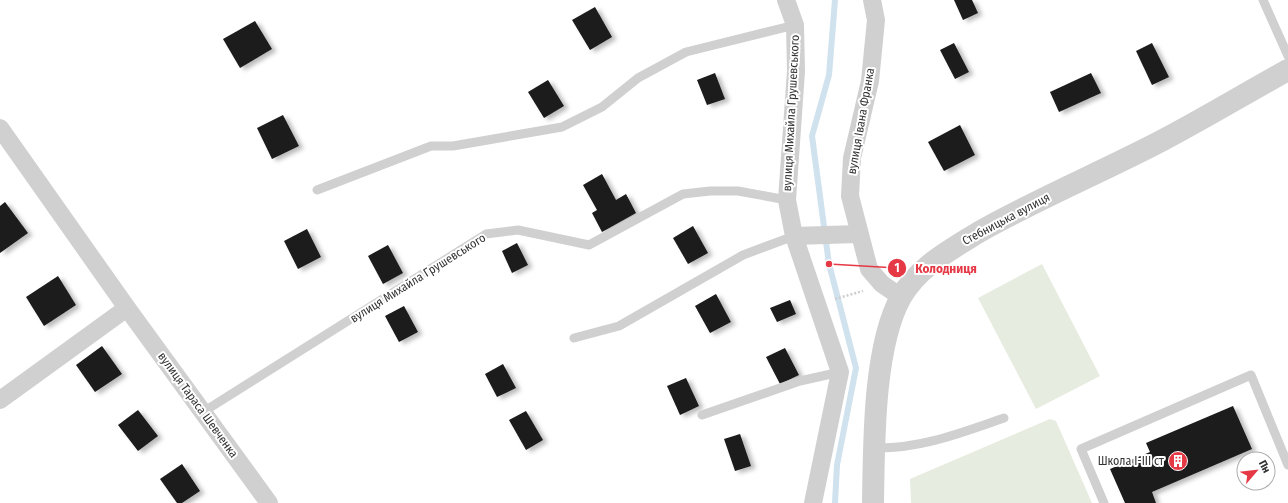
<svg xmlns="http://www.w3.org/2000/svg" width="1288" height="503" viewBox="0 0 1288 503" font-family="'Fira Sans Condensed',sans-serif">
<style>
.green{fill:#e6ecdf}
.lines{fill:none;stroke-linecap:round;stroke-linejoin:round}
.stream{stroke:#cfe2ee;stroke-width:6}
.building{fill:#1a1a1a;filter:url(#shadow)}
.path{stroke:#cdcdcd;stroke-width:2.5;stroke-dasharray:2 2;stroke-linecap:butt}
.service{stroke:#d0d0d0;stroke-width:9}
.minor{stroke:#d0d0d0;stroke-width:18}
.tertiary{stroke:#d0d0d0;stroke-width:22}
.labels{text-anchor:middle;stroke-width:4;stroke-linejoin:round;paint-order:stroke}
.street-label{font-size:12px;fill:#333;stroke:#fff}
.poi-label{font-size:12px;fill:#333;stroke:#fff;text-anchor:end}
.leader{fill:none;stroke:#e63946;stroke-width:1.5}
.callout-dot{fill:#e63946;stroke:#fff;stroke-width:1.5}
.mark-label{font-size:12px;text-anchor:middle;font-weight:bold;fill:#fff}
.callout-label{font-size:13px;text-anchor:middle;font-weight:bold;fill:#e63946;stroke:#fff;stroke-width:4;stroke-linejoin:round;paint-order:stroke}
</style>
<defs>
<filter id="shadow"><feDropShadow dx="4.5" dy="2.5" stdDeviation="2" flood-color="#0004"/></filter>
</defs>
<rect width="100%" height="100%" fill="#fff"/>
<g class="green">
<path d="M1042,264L1100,376L1036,409L978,298Z"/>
<path d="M1050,419L1056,421L1092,503H911L910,479Z"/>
</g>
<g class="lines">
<path class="stream" d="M835,0L829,75L812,136L829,264L856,368L837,465L835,503"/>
</g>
<g class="building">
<path d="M954,0H972L978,13L963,20Z"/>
<path d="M595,7L612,37L590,50L572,20Z"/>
<path d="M255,21L272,49L240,68L223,39Z"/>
<path d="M954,43L969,72L955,79L940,50Z"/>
<path d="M1152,43L1169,77L1152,85L1136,51Z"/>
<path d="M715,73L725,99L707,105L697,80Z"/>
<path d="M1091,73L1101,93L1059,112L1050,92Z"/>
<path d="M548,80L564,106L544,118L528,92Z"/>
<path d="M283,115L299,146L272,159L257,128Z"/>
<path d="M960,125L975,155L944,171L928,142Z"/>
<path d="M602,174L616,200L626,194L636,213L602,232L592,213L597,210L583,185Z"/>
<path d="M5,202L28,233L0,253V206Z"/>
<path d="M693,226L708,253L688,264L673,238Z"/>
<path d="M307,229L321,257L298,269L284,241Z"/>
<path d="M517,243L528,265L512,273L502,251Z"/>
<path d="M388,245L403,273L383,284L368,256Z"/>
<path d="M58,276L76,305L44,326L26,297Z"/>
<path d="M716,294L731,322L710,333L695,306Z"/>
<path d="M790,300L796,314L777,322L770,308Z"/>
<path d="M404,306L418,332L399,342L385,316Z"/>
<path d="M102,346L122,374L95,392L76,365Z"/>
<path d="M785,348L799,375L780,384L766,357Z"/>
<path d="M503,364L516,388L497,397L485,374Z"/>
<path d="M686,378L699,406L680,415L667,386Z"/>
<path d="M1233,406L1252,449L1152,492L1156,503H1125L1110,469L1150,452L1146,443Z"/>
<path d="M138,410L158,436L138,451L118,425Z"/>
<path d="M526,411L543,440L526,450L509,420Z"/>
<path d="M740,434L751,466L735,471L724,439Z"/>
<path d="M182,464L200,491L182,503H177L160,479Z"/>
</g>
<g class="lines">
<path class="path" d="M835,299L863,291"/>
<g class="service">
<path d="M1263,0L1288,56"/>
<path d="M317,190L431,146H453L562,127L602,107L638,78L686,52L795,25"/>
<path d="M574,338L619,326L743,255L794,236"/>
<path d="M203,412L486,234L518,230L589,245L683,194L710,191H738L787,200"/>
<path d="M702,415L800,381L840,372"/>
<path d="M874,448C920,449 961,433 1004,418"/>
<path d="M1104,503L1081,449L1251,375L1288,465"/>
</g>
<g class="minor">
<path d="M786,0L795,25L796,71L787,200L794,236L840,372L813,503"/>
<path d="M872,0L876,20L870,81L852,158L850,196L869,269L882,284L901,297"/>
<path d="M0,128L127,308L269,503"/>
<path d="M794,236L858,234"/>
<path d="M0,400L127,308"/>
</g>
<path class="tertiary" d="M873,503C874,446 873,347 901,297C918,267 950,250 979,232C1039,198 1102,172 1163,140C1205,118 1246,93 1288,70"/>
</g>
<defs>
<symbol id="building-disc" viewBox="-11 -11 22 22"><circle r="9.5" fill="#e63946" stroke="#fff"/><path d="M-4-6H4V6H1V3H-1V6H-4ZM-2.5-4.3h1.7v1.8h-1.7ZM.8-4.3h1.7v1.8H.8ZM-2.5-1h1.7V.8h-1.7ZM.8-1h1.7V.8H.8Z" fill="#fff"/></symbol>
</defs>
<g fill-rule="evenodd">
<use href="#building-disc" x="1167" y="450" width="22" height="22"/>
</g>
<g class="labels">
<g class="street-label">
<text transform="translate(791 113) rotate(-87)" y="4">вулиця Михайла Грушевського</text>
<text transform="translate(861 121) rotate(-80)" y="4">вулиця Івана Франка</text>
<text transform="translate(1006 219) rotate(-28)" y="4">Стебницька вулиця</text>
<text transform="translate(418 278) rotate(-32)" y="4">вулиця Михайла Грушевського</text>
<text transform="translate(198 405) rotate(54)" y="4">вулиця Тараса Шевченка</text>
</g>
<g class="poi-label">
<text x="1164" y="465">Школа І-ІІІ ст</text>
</g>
</g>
<path class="leader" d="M829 264L897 268"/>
<g class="callout-dot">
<circle cx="829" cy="264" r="4"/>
<circle cx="897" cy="268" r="10"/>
</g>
<g class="mark-label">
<text x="897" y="272">1</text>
</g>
<g class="callout-label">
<text x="946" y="273">Колодниця</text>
</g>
<g transform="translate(1256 471) rotate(62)"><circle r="19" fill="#ffffff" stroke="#adadad"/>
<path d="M0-3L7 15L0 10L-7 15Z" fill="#e63946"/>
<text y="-6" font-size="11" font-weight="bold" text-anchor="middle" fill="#333333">Пн</text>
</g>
</svg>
